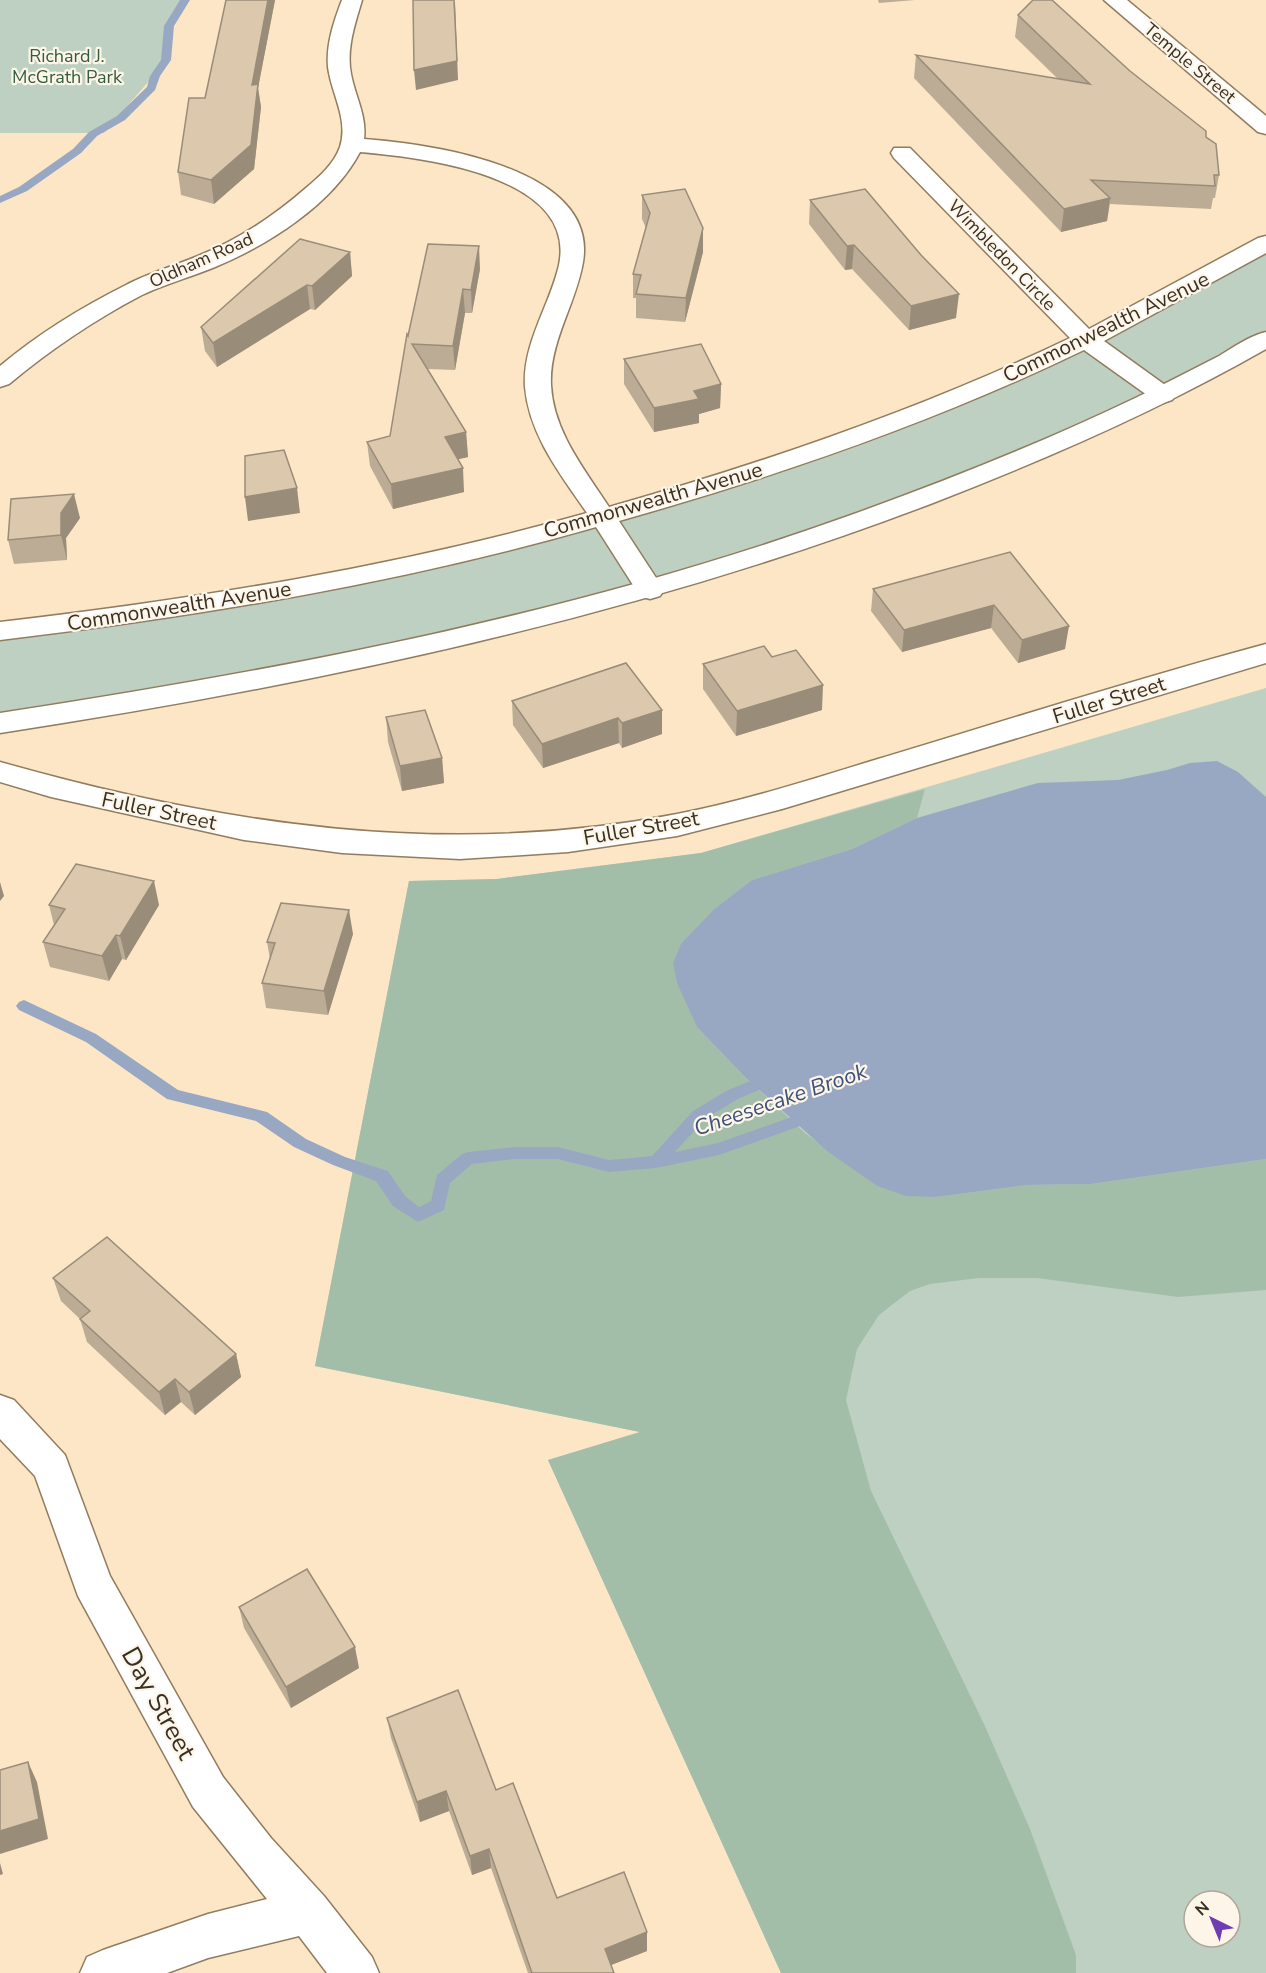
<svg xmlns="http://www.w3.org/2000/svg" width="1266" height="1973" viewBox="0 0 1266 1973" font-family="'Nunito Sans',sans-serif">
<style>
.green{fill:#bed0c2;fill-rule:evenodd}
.forest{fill:#a3bea8}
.water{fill:#99a8c2}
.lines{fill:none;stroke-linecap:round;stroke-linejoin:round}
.stream{fill:#99a8c2;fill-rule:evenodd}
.street-casing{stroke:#917c5f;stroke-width:3}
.primary-casing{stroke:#917c5f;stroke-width:3}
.street{fill:#fff;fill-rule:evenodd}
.primary{fill:#fff;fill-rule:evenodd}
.wall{fill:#bcac95}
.shaded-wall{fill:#998c79}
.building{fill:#dbc8ad;stroke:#998c79;stroke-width:1.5}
.labels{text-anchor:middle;stroke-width:4.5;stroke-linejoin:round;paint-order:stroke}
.far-park-label{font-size:18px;fill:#325e3f;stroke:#fef5e9}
.far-street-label{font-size:18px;fill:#393024;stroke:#fef5e9}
.street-label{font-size:21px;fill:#393024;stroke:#fef5e9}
.water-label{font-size:22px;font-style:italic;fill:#3c527a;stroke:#fef5e9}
.near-street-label{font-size:26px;fill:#393024;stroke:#fef5e9}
</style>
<rect width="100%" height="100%" fill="#fce6c6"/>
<g class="green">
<path d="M0,0H184L168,25L167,54L162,66L104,133H0Z"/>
<path d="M1266,243V339L891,511L532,621L0,723V631L173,610L603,518L926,411Z"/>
<path d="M1266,688V1973H781L548,1460L640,1432L315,1366L409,881L497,879L701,853ZM1194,1901H1230V1937H1194Z"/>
</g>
<path class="forest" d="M925,789L917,818L852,849L752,880L714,909L698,926L697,1027L745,1077L805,1133L877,1186L936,1197L1028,1185L1091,1184L1266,1159V1290L1178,1297L1037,1278H979L930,1284L910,1291L879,1315L857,1349L846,1400L871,1491L984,1724L1030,1829L1076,1955V1973H781L548,1460L640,1432L315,1366L409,881L497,879L701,853Z"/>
<path class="water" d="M1217,761L1238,772L1266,797V1159L1091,1184L1028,1185L936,1197L906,1196L877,1186L827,1151L745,1077L697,1027L677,983L673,963L681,944L714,909L752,880L852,849L917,818L1038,783L1118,780L1167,770L1190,763Z"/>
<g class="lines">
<g class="stream">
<path d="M180,0H190L174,26L171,60L160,76L155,90L125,120L97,136L81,153L27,191L0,203V196L19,187L73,149L89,132L117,116L147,87L150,76L161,60L164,26Z"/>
<path d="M24,1000L96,1034L178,1090L267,1112L306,1139L345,1157L388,1171L405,1196L419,1207L431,1201L437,1175L462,1154L468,1152L515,1147H558L609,1160L652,1156L693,1111L726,1091L772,1072L777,1074L780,1078L777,1082L738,1099L705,1119L675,1152L718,1143L811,1110L817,1112L819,1116L817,1120L719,1155L656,1168L609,1172L558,1159H515L472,1164L450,1183L444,1210L418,1222L393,1206L376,1181L333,1165L294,1147L256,1121L167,1099L86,1042L19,1010L16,1006L19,1002Z"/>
</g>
<defs>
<g id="street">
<path d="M342,0H362C355,24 346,49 351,74C355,96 367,116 364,139C428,144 599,166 583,262C576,304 549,342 551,385C553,431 585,470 609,507C767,462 922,409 1070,338L894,158L891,153L894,148H910L1089,329L1258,238L1266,236V253L1104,341L1172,390L1176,395L1172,400L1163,403L1154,400L1084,350C935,422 778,476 619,521L664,590L660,596L650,599L640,596L596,527C401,583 201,616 0,640V622C198,599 395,567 587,513C561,475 529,435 525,387C522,344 550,305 559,265C578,174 418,157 360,152C332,205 268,245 215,267C191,277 165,284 142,295C94,320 50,350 9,384L0,387V366C38,334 82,307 126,285C149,273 174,266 198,256C238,240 274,216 306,188C319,177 334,164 340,147C349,119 331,93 328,67C326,44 334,21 342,0Z"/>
<path d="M1104,0H1127L1266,116V134L1258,132Z"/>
<path d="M1266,644V663L782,809L677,836L568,852L460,859L342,853L244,840L51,797L0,782V762C223,825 446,859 677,814C745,801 812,779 878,759C1007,720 1136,679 1266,644Z"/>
<path d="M0,1395L14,1400L65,1455L110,1576L223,1777L271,1838L324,1896L372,1957L379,1973H327L299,1936L208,1958L167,1973H80L87,1957L103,1950L208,1914L267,1899L193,1807L78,1596L35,1476L0,1439Z"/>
</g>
<path id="primary" d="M1266,332V349C1159,410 1047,459 933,503C632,618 318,684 0,733V713C288,669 576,614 851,515C945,481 1039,444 1129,401C1159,387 1189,371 1219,356C1234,347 1249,336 1266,332Z"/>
</defs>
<use href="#street" class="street-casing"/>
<use href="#primary" class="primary-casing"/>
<use href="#street" class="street"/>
<use href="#primary" class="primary"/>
</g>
<g class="wall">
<path d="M226,0H275L258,88L261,107L254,169L214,204L181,195L178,172L205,98Z"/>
<path d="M878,0H915L879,3Z"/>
<path d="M1018,15L1130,71L1206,137L1219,175L1215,198H1213L1211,209L1110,204L1107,221L1061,232L914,78L916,55L1058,79L1015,37Z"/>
<path d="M642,195L703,252L685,322L636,318V298H633V274L646,228L642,219Z"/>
<path d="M810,200L956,318L909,330L852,269L845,270L809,224Z"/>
<path d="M350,252L352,276L315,310L310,309L217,367L205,351L201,327Z"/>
<path d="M480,269L472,313H465L455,370L428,369L466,432L468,457L458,459L464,492L393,509L370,466L367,442L390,436L408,336Z"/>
<path d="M624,359L721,384L720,408L699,414V423L654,432L624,384Z"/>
<path d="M80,518L66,538L67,560L14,564L8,540Z"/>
<path d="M1010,552L1065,649L1018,663L991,628L902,652L871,611L873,589Z"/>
<path d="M772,657L822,710L736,736L703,689V664Z"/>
<path d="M626,663L662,734L622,748L619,743L543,768L513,725L512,701Z"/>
<path d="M386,717L442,758L444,783L402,791L388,742Z"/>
<path d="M49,905H159L126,960L122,959L109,981L50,967L43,942L54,925Z"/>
<path d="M353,934L328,1015L266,1008L262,983L270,959L267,942Z"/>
<path d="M53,1278L236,1354L241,1377L195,1415L181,1402L165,1415L87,1342L80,1319L61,1301Z"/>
<path d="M239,1607L359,1668L291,1708L244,1628Z"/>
<path d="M387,1718L496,1790L557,1898L647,1951L611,1965L614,1973H528L491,1868L472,1875L449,1811L420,1822L391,1738Z"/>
</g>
<g class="shaded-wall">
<path d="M268,0H275L258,88L261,107L254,169L214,204L211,180L252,85Z"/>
<path d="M455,2L458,80L416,90L414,70Z"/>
<path d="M1110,198L1107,221L1061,232L1064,209Z"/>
<path d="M703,228V252L685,322L686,298Z"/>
<path d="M854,245L852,269L845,270L847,246Z"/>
<path d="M479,246L480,269L472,313L471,290Z"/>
<path d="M350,252L352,276L315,310L312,286Z"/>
<path d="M307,285L310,309L217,367L213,343Z"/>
<path d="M463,289L465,313L455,370L453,346Z"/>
<path d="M959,294L956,318L909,330L911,306Z"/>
<path d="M721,384L720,408L699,414V423L654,432V408L694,391Z"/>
<path d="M466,432L468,457L447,462L445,437Z"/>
<path d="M463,468L464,492L393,509L391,484Z"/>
<path d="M297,488L300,513L248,521L245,497Z"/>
<path d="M74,494L80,518L66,538L67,560L61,535V513Z"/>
<path d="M994,605L991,628L902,652L904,630Z"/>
<path d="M1069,626L1065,649L1018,663L1022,640Z"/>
<path d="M823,685L822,710L736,736L737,711Z"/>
<path d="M662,710V734L622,748V723Z"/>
<path d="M618,718L619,743L543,768L542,744Z"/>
<path d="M442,758L444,783L402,791L400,766Z"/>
<path d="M154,881L159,905L126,960L120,936Z"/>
<path d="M0,882L4,896L0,901Z"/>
<path d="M349,910L353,934L328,1015L324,991Z"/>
<path d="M116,935L122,959L109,981L102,956Z"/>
<path d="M236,1354L241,1377L195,1415L189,1392Z"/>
<path d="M175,1379L181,1402L165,1415L159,1392Z"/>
<path d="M355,1647L359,1668L291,1708L286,1687Z"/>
<path d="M28,1762L37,1782L48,1839L0,1854V1831Z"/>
<path d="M446,1791L449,1811L420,1822L417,1802Z"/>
<path d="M489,1849L491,1868L472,1875L470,1856Z"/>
<path d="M0,1863L3,1874L0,1875Z"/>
<path d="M647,1932V1951L606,1967L605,1949Z"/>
</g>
<g class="building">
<path d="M226,0H268L252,85L258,84L251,145L211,180L178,172L189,98H205Z"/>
<path d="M413,0H454L457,61L414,70Z"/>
<path d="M1033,0H1052L1130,71L1206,131V137L1216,144L1219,175H1214L1215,186L1091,180L1110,198L1064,209L916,55L1090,84L1018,15Z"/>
<path d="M685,189L703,228L686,298L636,294L641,275L633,274L650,213L642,195Z"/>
<path d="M865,189L921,255L959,294L911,306L854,245L847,246L810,200Z"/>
<path d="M300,239L350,252L312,286L307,285L213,343L201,327Z"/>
<path d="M428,244L479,246L471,290L463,289L453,346L412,344L466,432L445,437L463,468L391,484L367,442L390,436L407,334L408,336Z"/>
<path d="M701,344L721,384L694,391L699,399L654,408L624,359Z"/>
<path d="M284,450L297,488L245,497V456Z"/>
<path d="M74,494L61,513V535L8,540L11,499Z"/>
<path d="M1010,552L1069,626L1022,640L994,605L904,630L873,589Z"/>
<path d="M764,646L772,657L796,650L823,685L737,711L703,664Z"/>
<path d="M626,663L662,710L622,723L618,718L542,744L512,701Z"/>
<path d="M425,710L442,758L400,766L386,717Z"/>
<path d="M76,864L154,881L120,936L116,935L102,956L43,942L65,909L49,905Z"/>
<path d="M281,903L349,910L324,991L262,983L275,943L267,942Z"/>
<path d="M107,1237L236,1354L189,1392L175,1379L159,1392L80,1319L90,1311L53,1278Z"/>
<path d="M307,1569L355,1647L286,1687L239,1607Z"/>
<path d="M458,1690L496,1790L513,1783L557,1898L624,1872L647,1932L605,1949L614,1973H532L489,1849L470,1856L446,1791L417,1802L387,1718Z"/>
<path d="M28,1762L39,1819L0,1831V1770Z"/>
</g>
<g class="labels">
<g class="far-park-label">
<text x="67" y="62">Richard J.<tspan x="67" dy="21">McGrath Park</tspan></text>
</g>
<g class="far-street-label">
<text transform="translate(1190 63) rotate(40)" y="6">Temple Street</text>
<text transform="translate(1002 255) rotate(46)" y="6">Wimbledon Circle</text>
<text transform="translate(201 260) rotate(-24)" y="6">Oldham Road</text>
</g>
<g class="street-label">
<text transform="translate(1106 327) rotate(-26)" y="7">Commonwealth Avenue</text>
<text transform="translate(653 500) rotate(-16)" y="7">Commonwealth Avenue</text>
<text transform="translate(179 606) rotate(-9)" y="7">Commonwealth Avenue</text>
<text transform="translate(1109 700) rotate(-17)" y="7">Fuller Street</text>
<text transform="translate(159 811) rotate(12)" y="7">Fuller Street</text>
<text transform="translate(641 828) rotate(-10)" y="7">Fuller Street</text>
</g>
<g class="water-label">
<text transform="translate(780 1099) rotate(-19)" y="8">Cheesecake Brook</text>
</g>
<g class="near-street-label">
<text transform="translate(159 1703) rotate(61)" y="9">Day Street</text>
</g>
</g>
<g transform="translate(1212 1919) rotate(317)"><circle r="28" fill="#fef5e9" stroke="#afa69a" stroke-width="1.5"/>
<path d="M0-4.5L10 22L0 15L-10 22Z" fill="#6f3cb4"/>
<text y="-9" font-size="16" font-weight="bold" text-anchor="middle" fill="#393024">N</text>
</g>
</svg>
